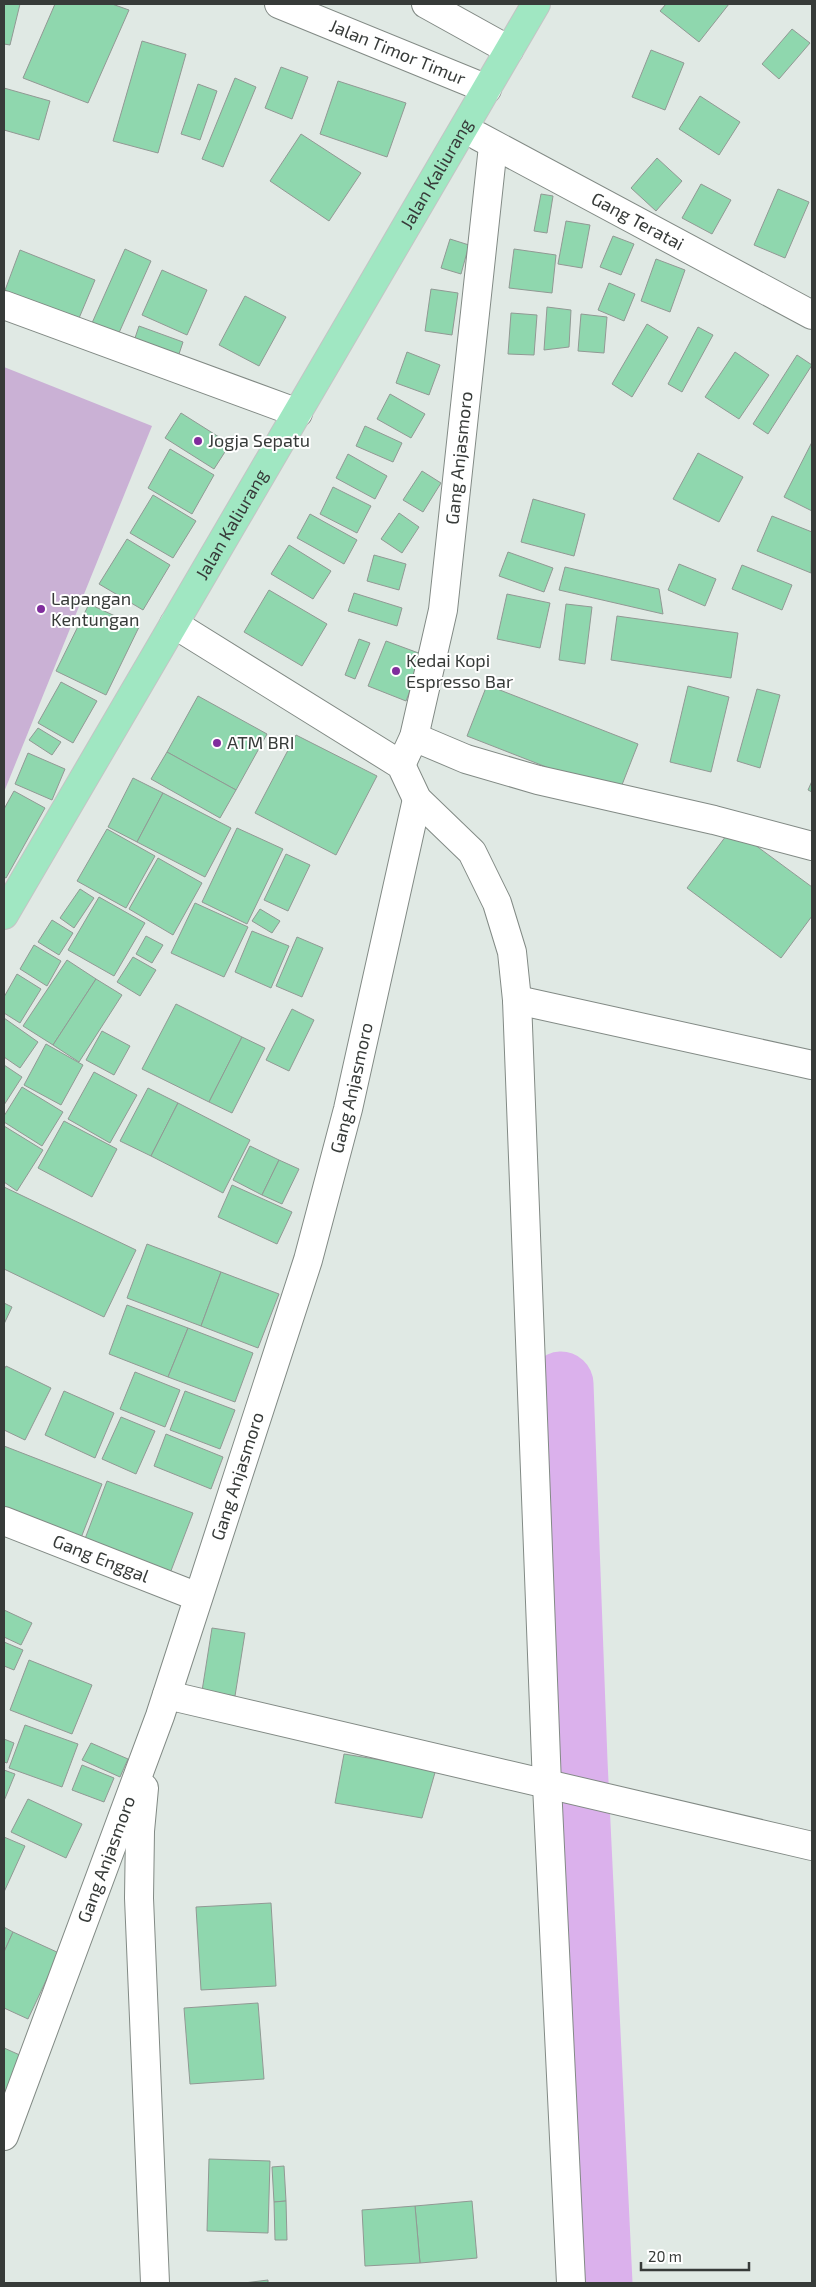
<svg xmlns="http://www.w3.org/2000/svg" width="816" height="2287" viewBox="0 0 816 2287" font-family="'Exo 2',sans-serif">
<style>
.green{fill:#cab1d5}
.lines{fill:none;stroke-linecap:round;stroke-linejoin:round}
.river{stroke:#dbb1ec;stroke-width:65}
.building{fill:#8fd7ae;stroke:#919994}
.street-casing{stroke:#828a85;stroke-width:30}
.secondary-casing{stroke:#828a85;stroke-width:30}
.primary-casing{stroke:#c3c4c4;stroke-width:30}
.street{stroke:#fff;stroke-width:28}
.secondary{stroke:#fff;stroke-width:28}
.primary{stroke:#a0e7c2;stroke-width:28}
.poi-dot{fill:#802d9d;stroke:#fff;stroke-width:2}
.labels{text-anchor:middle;stroke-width:4;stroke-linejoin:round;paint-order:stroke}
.street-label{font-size:18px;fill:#373b39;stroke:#fff}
.poi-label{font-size:18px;fill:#373b39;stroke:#fff;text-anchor:start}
</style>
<rect width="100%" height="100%" fill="#e0e9e4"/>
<path class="green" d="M4,367L152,426L4,792Z"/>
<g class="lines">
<path class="river" d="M561,1384L575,1761L600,2283"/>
</g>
<g class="building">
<path d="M4,4H20L10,45L4,44Z"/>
<path d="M55,4H112L129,10L88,103L23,78Z"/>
<path d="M666,4H729L699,42L660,11Z"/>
<path d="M792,29L810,43L779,79L762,64Z"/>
<path d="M142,41L186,54L158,153L113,141Z"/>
<path d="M651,50L684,63L665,110L632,97Z"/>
<path d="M281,67L308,77L292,119L265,108Z"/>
<path d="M235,78L256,87L223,167L202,159Z"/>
<path d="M338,81L406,103L387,157L320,134Z"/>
<path d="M198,84L217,91L200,140L181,134Z"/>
<path d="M4,88L50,101L39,140L4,130Z"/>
<path d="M700,96L740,122L719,155L679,129Z"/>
<path d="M301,134L361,173L329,221L270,181Z"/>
<path d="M657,158L682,181L656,211L631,188Z"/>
<path d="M701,184L731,200L712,234L682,218Z"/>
<path d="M778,189L809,202L785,258L754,245Z"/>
<path d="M541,194L553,196L547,233L534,231Z"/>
<path d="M566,221L590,225L582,268L558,264Z"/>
<path d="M613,236L634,244L621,275L600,267Z"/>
<path d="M450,239L469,245L461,274L441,268Z"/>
<path d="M125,249L151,261L114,344L88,332Z"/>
<path d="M514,249L556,255L552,293L509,288Z"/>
<path d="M20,250L95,280L77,323L4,293Z"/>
<path d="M656,259L685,270L670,312L641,301Z"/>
<path d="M162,270L207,290L187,335L142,315Z"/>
<path d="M609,283L635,294L624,321L598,310Z"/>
<path d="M431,289L458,293L452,335L425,331Z"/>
<path d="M245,296L286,317L259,366L219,345Z"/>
<path d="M547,307L571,310L569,347L544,350Z"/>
<path d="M511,313L537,315L534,355L508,354Z"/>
<path d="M581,314L607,317L604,353L578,351Z"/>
<path d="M647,324L668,337L632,397L612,384Z"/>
<path d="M139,326L183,342L177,360L133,344Z"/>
<path d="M698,327L713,335L682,392L668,384Z"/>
<path d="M407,352L440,365L429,395L396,383Z"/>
<path d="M735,352L769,375L739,419L705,397Z"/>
<path d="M797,355L812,365L768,434L753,424Z"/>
<path d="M390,394L425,414L411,438L377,419Z"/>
<path d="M181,413L230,444L214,469L165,438Z"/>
<path d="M365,426L402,443L393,462L356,446Z"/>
<path d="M812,442V511L784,497Z"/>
<path d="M170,449L214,475L192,514L148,488Z"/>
<path d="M698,453L743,477L719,522L673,499Z"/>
<path d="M348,454L387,476L375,499L336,478Z"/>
<path d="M422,471L441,483L423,512L403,500Z"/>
<path d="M333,487L371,506L357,533L320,514Z"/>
<path d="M153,495L196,521L173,558L130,533Z"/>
<path d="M533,499L585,514L574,556L521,542Z"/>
<path d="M399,513L419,527L402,553L381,539Z"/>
<path d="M310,514L357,540L344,564L297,538Z"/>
<path d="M772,516L812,532L811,573L757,551Z"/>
<path d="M127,539L170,565L143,610L99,584Z"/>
<path d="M289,545L331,571L313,599L271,574Z"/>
<path d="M508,552L553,568L544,592L499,576Z"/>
<path d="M374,555L406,564L399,590L367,581Z"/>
<path d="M679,564L716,579L705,606L668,590Z"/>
<path d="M742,565L792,585L782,610L732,589Z"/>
<path d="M565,567L659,589L663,614L559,590Z"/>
<path d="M269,590L327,624L302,666L244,632Z"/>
<path d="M354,593L402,608L397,626L348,611Z"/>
<path d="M507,594L550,603L540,648L497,639Z"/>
<path d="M89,604L139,627L106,695L56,671Z"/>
<path d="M566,604L592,607L585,664L559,660Z"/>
<path d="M617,616L738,633L731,678L611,660Z"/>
<path d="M359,639L370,643L355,679L345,675Z"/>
<path d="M386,641L424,655L406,701L368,686Z"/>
<path d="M61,682L97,701L73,743L38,723Z"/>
<path d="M487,685L638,744L618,795L467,736Z"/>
<path d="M688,686L729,697L711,772L670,762Z"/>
<path d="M757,689L780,695L760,768L737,761Z"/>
<path d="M198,696L267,734L236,790L167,752Z"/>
<path d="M38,728L61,742L52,755L29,740Z"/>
<path d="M296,735L377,776L336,855L255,813Z"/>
<path d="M167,752L236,790L220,818L151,779Z"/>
<path d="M28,753L65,769L52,800L15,784Z"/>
<path d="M133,778L163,793L137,842L108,827Z"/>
<path d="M812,781V792L808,790Z"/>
<path d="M14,791L45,808L6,878L4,877V809Z"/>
<path d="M163,793L231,828L205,877L137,842Z"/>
<path d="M237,828L283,849L247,924L202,902Z"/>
<path d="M732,828L812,887V916L781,958L687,888Z"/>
<path d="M107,829L155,856L126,908L77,881Z"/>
<path d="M286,854L310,865L288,911L264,900Z"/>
<path d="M158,858L202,883L173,935L129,909Z"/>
<path d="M80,889L94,898L74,928L60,918Z"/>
<path d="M99,897L145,923L114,976L68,950Z"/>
<path d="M195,903L248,927L224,977L171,953Z"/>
<path d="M260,909L280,921L272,933L252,921Z"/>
<path d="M52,920L73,933L59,955L38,942Z"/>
<path d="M252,931L289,946L271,988L235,972Z"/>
<path d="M146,936L163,945L152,963L136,954Z"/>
<path d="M297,937L323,948L302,997L276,986Z"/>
<path d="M34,945L61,961L47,986L20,969Z"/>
<path d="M133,957L156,970L140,996L117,982Z"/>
<path d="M67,960L96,979L53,1045L23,1026Z"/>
<path d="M17,974L41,989L20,1023L4,1013V997Z"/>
<path d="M96,979L122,995L79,1062L53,1045Z"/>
<path d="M176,1004L242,1037L209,1102L142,1069Z"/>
<path d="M292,1009L314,1020L289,1071L266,1060Z"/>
<path d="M4,1018L38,1042L20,1068L4,1057Z"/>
<path d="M102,1031L130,1046L114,1075L86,1060Z"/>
<path d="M242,1037L265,1048L232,1113L209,1102Z"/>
<path d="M46,1044L83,1065L61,1105L24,1085Z"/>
<path d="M4,1065L22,1077L4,1105Z"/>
<path d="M94,1072L137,1095L110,1143L68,1119Z"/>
<path d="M22,1087L63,1112L42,1146L4,1122V1116Z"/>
<path d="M148,1088L178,1103L151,1156L120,1141Z"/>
<path d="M178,1103L250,1140L223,1193L151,1156Z"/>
<path d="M64,1121L117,1149L92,1197L38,1168Z"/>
<path d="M4,1126L43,1150L17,1191L4,1182Z"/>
<path d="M250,1146L279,1160L262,1195L233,1180Z"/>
<path d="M279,1160L299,1169L282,1204L262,1195Z"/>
<path d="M232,1185L292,1212L277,1244L218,1217Z"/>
<path d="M4,1187L136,1250L104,1317L4,1269Z"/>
<path d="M147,1244L221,1272L201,1326L127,1298Z"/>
<path d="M221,1272L279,1294L258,1348L201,1326Z"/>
<path d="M4,1303L12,1307L4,1324Z"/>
<path d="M127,1305L188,1328L168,1377L109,1354Z"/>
<path d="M188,1328L253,1353L235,1402L168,1377Z"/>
<path d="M6,1366L51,1388L25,1440L4,1430V1370Z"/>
<path d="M135,1372L180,1390L165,1427L120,1409Z"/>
<path d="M64,1391L114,1413L95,1458L45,1435Z"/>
<path d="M185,1391L235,1410L220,1449L170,1430Z"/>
<path d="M121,1417L155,1431L136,1474L102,1459Z"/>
<path d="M166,1434L223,1457L211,1489L154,1466Z"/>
<path d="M4,1446L102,1484L79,1543L4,1514Z"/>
<path d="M107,1481L193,1513L169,1576L83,1544Z"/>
<path d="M4,1610L32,1623L21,1645L4,1637Z"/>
<path d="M212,1628L245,1633L235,1696L202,1691Z"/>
<path d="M4,1642L23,1650L14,1670L4,1666Z"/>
<path d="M29,1660L92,1685L72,1734L10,1710Z"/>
<path d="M25,1725L78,1744L62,1787L9,1768Z"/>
<path d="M4,1739L14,1743L7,1763L4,1762Z"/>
<path d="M91,1743L128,1759L120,1777L82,1760Z"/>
<path d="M344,1754L436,1769L422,1818L335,1803Z"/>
<path d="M82,1765L114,1778L104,1802L72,1790Z"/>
<path d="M4,1770L15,1774L4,1801Z"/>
<path d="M28,1799L82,1824L66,1858L11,1832Z"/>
<path d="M4,1837L25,1846L4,1892Z"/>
<path d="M271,1903L276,1986L201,1990L196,1907Z"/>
<path d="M4,1927L13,1932L4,1952Z"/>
<path d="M13,1932L59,1953L28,2019L4,2008V1952Z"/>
<path d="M258,2003L264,2079L190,2084L184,2008Z"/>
<path d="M4,2048L22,2056L4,2098Z"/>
<path d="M209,2159L270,2161L268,2233L207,2231Z"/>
<path d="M284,2166L286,2201L274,2202L272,2167Z"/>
<path d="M286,2201L287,2240H275L274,2202Z"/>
<path d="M472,2201L477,2258L420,2263L415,2206Z"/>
<path d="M415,2206L420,2263L365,2266L362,2210Z"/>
<path d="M268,2280V2283H244Z"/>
</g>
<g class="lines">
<defs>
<g id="street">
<path d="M426,4L509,50"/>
<path id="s1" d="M478,136L812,315"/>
<path d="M4,305L298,413"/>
<path d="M174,624L401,765L417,799L472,852L497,903L512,952L517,1000L547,1785L571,2283"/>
<path d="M414,737L466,759L538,780L714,820L812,846"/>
<path id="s2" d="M401,765L414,737L443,610L493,146"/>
<path d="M517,1000L812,1065"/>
<path id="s3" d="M4,1521L198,1597"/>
<path d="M167,1695L812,1846"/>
<path d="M144,1788L140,1831L139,1898L155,2283"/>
<path id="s4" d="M4,2136L160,1716L308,1260L348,1109L417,799"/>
</g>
<g id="secondary">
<path id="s5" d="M279,4L487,89"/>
</g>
<g id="primary">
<path id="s6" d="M4,915L536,4"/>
</g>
</defs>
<use href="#street" class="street-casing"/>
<use href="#secondary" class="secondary-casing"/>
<use href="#primary" class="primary-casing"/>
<use href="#street" class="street"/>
<use href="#secondary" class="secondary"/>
<use href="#primary" class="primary"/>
</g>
<g class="poi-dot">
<circle cx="198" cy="441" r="5"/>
<circle cx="41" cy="609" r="5"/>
<circle cx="396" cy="671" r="5"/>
<circle cx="217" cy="743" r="5"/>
</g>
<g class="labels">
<g class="street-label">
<text dy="6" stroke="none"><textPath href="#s5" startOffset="128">Jalan Timor Timur</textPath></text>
<text dy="6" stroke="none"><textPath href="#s6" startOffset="858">Jalan Kaliurang</textPath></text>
<text dy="6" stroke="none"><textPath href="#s1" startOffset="181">Gang Teratai</textPath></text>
<text dy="6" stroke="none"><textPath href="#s2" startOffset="314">Gang Anjasmoro</textPath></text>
<text dy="6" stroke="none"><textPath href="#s6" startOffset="452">Jalan Kaliurang</textPath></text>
<text dy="6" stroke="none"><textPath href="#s4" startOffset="1105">Gang Anjasmoro</textPath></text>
<text dy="6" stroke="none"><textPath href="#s4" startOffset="700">Gang Anjasmoro</textPath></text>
<text dy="6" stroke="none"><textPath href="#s3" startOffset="104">Gang Enggal</textPath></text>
<text dy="6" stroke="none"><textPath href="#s4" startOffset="295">Gang Anjasmoro</textPath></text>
</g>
<g class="poi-label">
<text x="208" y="447">Jogja Sepatu</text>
<text x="51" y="605">Lapangan<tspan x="51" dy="21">Kentungan</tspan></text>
<text x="406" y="667">Kedai Kopi<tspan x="406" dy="21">Espresso Bar</tspan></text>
<text x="227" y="749">ATM BRI</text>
</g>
</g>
<rect width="816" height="2287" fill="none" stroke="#373b39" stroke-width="10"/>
<path d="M641 2262v8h108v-8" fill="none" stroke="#373b39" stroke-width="2.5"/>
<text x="648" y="2262" font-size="15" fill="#373b39" stroke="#ffffff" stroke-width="4" paint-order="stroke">20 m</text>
</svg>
